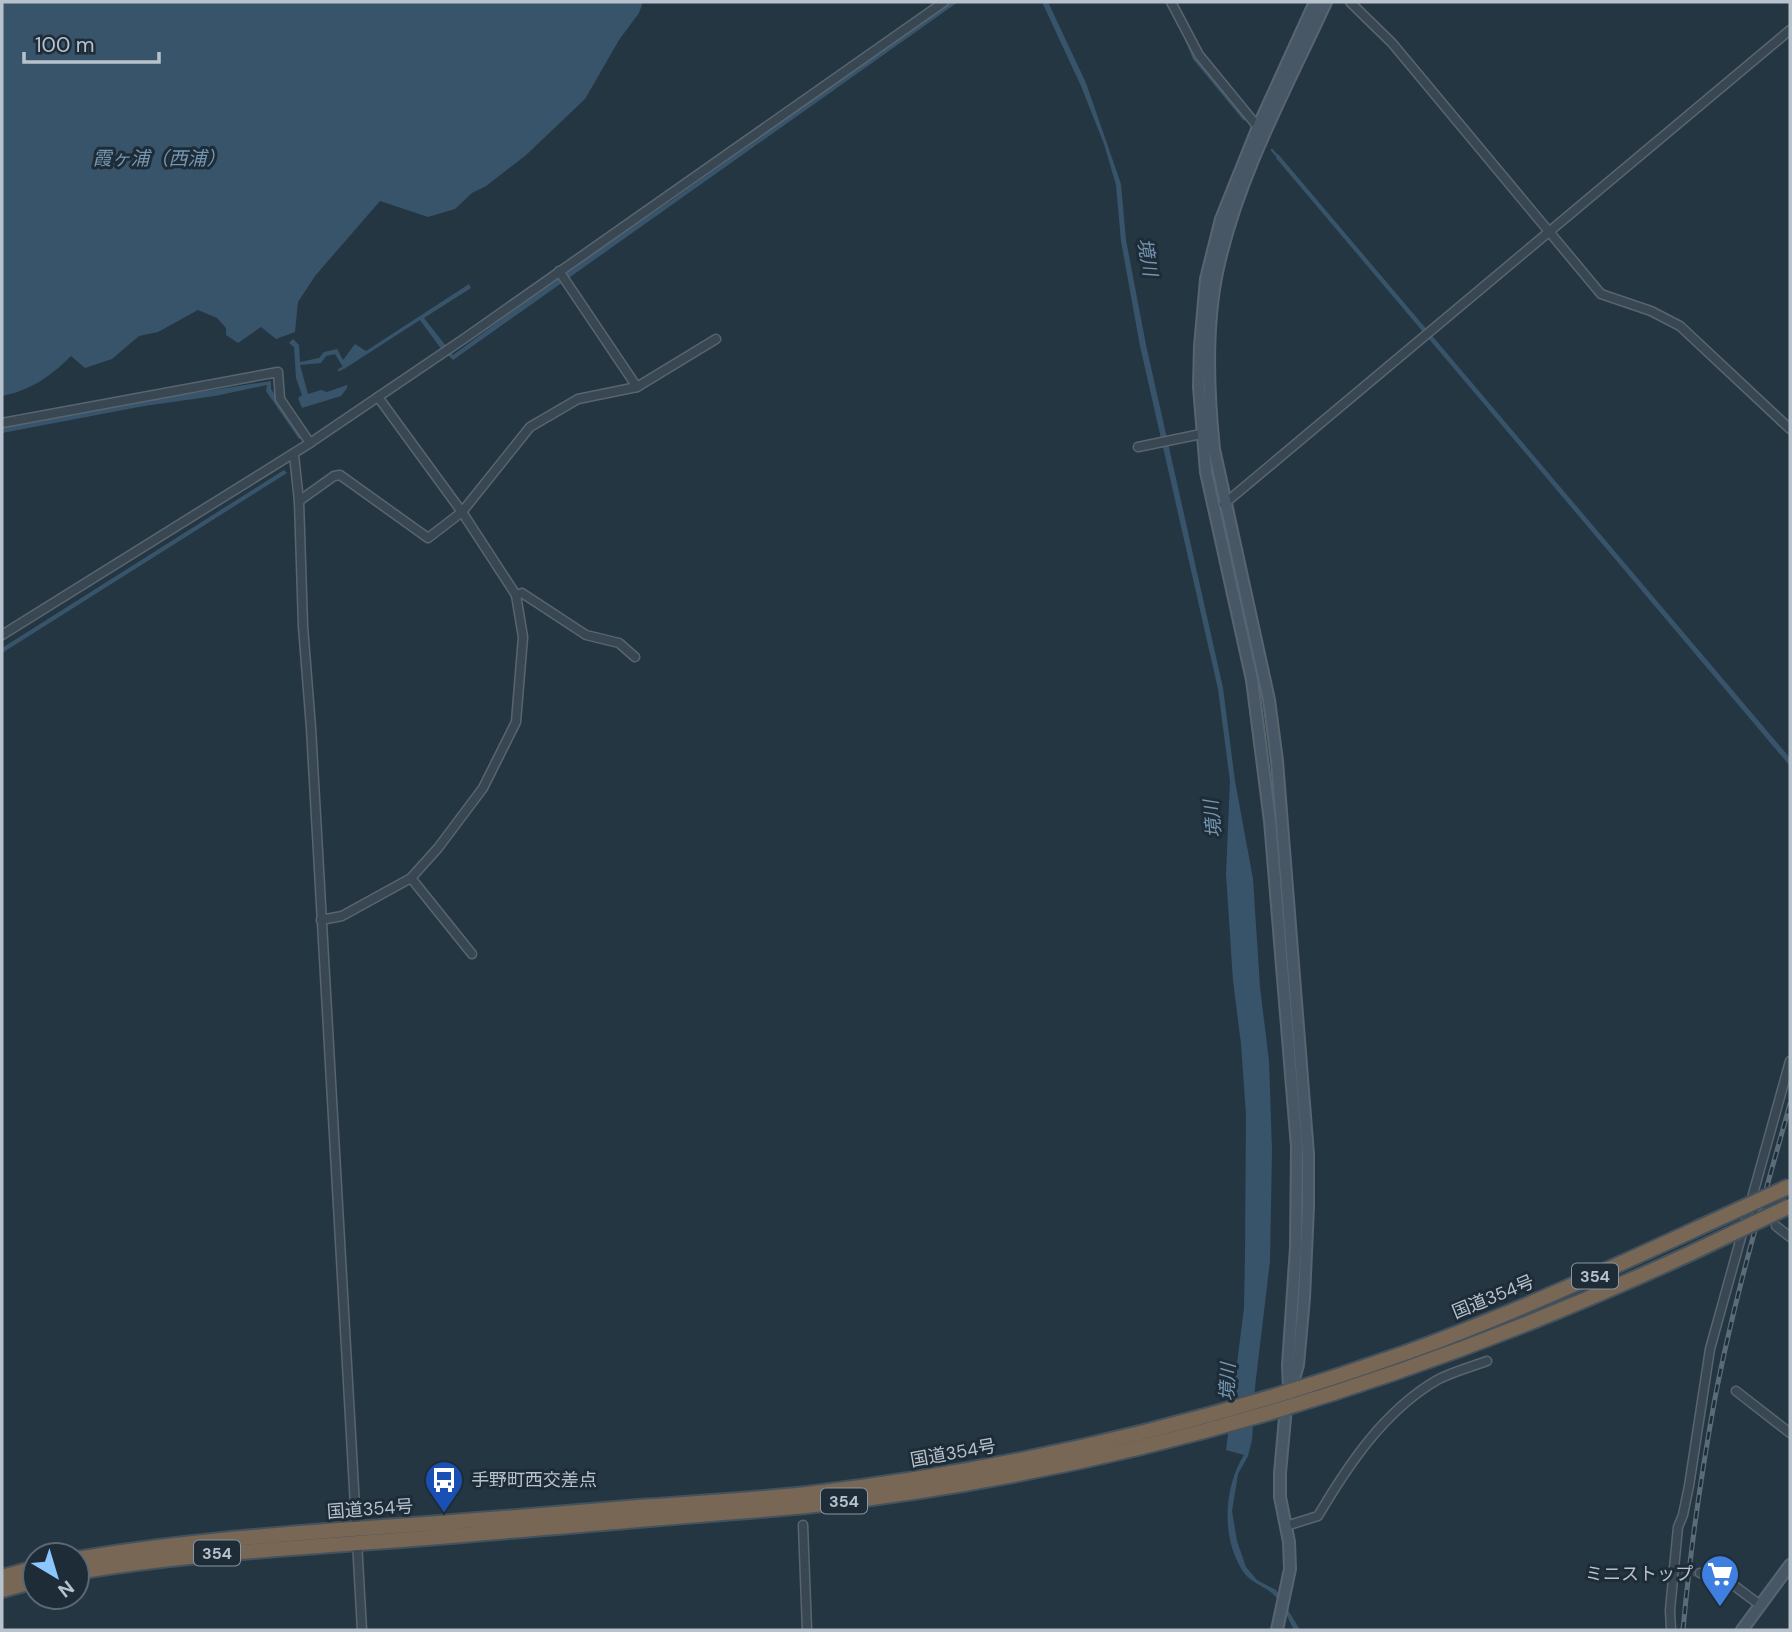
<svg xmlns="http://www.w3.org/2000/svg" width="1792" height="1632" viewBox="0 0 1792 1632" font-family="'DM Sans','Noto Sans JP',sans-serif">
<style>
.water{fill:#38546b}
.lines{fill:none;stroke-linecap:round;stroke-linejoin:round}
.stream{stroke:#38546b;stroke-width:2.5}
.street-tunnel{stroke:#3b4b58;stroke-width:8;stroke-dasharray:8 4;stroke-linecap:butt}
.street-casing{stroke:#586570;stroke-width:11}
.secondary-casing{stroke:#586570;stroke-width:14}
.highway-casing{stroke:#44525d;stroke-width:18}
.street{stroke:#394752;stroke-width:8}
.secondary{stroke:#475766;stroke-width:10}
.highway{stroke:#796756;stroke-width:14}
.rail-casing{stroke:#5b6c79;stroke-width:5}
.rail{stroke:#1e2c38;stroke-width:2.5;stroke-dasharray:8;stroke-linecap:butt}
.highway-bridge-casing{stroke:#44525d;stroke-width:18;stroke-linecap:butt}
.highway-bridge{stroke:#796756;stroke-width:14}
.labels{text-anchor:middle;stroke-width:6;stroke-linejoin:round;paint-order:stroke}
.shield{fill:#1e2c38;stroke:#8995a0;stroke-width:2}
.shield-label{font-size:16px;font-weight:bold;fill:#b7c2cc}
.street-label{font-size:18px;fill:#b7c2cc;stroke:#1e2c38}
.poi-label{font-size:18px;fill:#b7c2cc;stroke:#1e2c38;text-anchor:start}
.water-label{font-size:19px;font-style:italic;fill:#7596b1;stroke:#1e2c38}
</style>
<rect width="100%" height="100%" fill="#253643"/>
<g class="water">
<path d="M2,2H643L639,13L619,40L585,99L525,156L486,186L472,193L455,209L428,217L380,201L315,276L298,302L295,332L276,339L261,327L238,343L226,335V328L217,318L198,310L158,332L139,336L112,359L85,368L71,356C50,377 31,390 2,396Z"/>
<path d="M950,2H958L453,360L439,346L420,320L344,369L335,354L326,356L321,363L300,365L308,394L321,390L327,392L347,385V388L341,396L302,408L298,398L302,395L296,378L294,347L289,343L293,339L299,345L300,362L319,358L324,352L337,349L343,360L355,344L366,351L469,284L471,288L424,318L453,355L559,277L672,200Z"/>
<path d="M1042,2H1048L1086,83L1121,184L1126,240L1146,345L1223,688L1235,781L1253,879L1260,987L1269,1061L1272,1150L1270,1261L1255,1387L1252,1440L1248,1456L1238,1474L1232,1511L1237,1541L1246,1567L1257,1580L1276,1590L1300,1630H1294C1288,1619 1281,1600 1272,1593C1261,1584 1250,1583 1242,1570C1221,1536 1224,1487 1244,1455L1226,1450L1244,1308L1245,1254L1246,1115L1241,1044L1233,981L1226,874L1230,781L1218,689L1140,346L1121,241L1116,185L1104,144L1081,86Z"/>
<path d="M1189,38L1247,117L1244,121L1193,59L1185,40Z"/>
<path d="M1278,154L1790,758V766L1276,158Z"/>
<path d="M271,381V389L304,437L299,439L266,391L267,385L215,396L144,406L2,433V428L143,401Z"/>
<path d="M284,470L287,473L2,653V648Z"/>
</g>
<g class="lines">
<g class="stream">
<path d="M1272,150L1278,157"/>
<path d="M339,370L346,366"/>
</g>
<path class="street-tunnel" d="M1681,1571L1700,1573"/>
<defs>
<g id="street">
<path d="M1171,2L1199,55L1258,127"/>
<path d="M1350,2L1392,43L1601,294L1651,311L1680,326L1790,429"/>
<path d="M559,271L637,387"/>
<path d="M2,423L278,372L280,399L310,443L465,338L944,2"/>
<path d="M1138,447L1201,434"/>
<path d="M294,455L299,501L303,626L311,728L362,1630"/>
<path d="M299,501L334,476L340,475L428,538L462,512L530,427L578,399L637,387L716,339"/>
<path d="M1224,504L1790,30"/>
<path d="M516,595L522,593L586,635L619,643L635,657"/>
<path d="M2,635L310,443"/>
<path d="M411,878L472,954"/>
<path d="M321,920L342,916L411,878L438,848L483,788L516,722L523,637L516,595L462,512L378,397"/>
<path d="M1776,1226L1790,1237"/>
<path d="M1736,1391L1790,1433"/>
<path d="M803,1525L807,1630"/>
<path d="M1286,1526L1318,1516C1348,1465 1384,1411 1437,1380C1452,1372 1471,1367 1487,1361"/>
<path d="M1700,1573L1720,1575L1760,1605"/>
<path d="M1671,1630L1670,1610L1678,1527L1683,1515L1689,1486L1710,1349L1790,1061"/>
</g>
<g id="secondary">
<path d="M1289,1389L1288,1365L1296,1247L1297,1147L1270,821L1252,680L1206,472L1199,387L1200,346L1206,279L1221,219L1258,127L1315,2"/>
<path d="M1277,1630L1290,1569L1289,1542L1280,1497V1473L1286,1407L1298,1365L1304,1298L1308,1207V1154L1277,761L1269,700L1214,449C1208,391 1205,326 1218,268C1238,176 1287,87 1326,2"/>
<path d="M1742,1630L1790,1565"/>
</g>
<g id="highway">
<path d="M77,1559C169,1543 261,1536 353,1529C449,1523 544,1515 639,1507C695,1503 751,1500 807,1494C1011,1470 1211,1422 1405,1353C1508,1316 1607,1270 1707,1224"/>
<path d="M77,1572C171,1556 264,1550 358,1543C444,1537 530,1529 616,1522C679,1516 743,1512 806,1506C1113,1473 1412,1382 1691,1253"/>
<path d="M2,1577L35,1568"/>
<path d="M2,1590L35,1581"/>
</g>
</defs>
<use href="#street" class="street-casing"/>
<use href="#secondary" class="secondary-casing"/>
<use href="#highway" class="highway-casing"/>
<use href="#street" class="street"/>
<use href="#secondary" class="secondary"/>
<use href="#highway" class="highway"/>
<defs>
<path id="rail" d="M1683,1630C1690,1552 1701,1475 1715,1398C1734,1299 1763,1201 1790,1104"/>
</defs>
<use href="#rail" class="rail-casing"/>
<use href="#rail" class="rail"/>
<defs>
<g id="highway-bridge">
<path d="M1707,1224L1790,1186"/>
<path d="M1691,1253L1790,1206"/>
</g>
</defs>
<use href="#highway-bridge" class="highway-bridge-casing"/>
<use href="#highway-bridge" class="highway-bridge"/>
</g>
<defs>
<symbol id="bus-pin" viewBox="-11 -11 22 30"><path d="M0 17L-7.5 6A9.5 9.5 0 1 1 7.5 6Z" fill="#1a4fb4" stroke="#1e2c38"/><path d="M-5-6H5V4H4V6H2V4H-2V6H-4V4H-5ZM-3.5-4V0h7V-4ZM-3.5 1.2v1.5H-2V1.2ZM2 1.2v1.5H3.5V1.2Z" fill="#fff"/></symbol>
<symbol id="supermarket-pin" viewBox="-11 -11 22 30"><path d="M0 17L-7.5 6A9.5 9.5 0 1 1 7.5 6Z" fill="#3f7fe0" stroke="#1e2c38"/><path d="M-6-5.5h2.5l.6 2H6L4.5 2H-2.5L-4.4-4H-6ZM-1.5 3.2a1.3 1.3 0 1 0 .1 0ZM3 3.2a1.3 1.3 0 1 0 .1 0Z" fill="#fff"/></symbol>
</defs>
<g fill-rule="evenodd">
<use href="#bus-pin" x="422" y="1458" width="44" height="60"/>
<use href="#supermarket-pin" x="1698" y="1552" width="44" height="60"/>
</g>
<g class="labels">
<g class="shield">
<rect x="1572" y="1263.5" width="46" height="25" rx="5"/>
<rect x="821" y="1488.5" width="46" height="25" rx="5"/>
<rect x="194" y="1540.5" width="46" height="25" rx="5"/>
</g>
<g class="shield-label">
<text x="1595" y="1282">354</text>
<text x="844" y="1507">354</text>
<text x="217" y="1559">354</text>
</g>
<g class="street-label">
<text transform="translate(1493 1297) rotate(-22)" y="6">国道354号</text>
<text transform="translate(953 1453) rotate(-10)" y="6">国道354号</text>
<text transform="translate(370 1509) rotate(-4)" y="6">国道354号</text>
</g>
<g class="poi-label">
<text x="471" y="1486">手野町西交差点</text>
<text x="1693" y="1580" text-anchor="end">ミニストップ</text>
</g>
<g class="water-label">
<text x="159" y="165">霞ヶ浦（西浦）</text>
<text transform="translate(1148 257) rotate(80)" y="7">境川</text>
<text transform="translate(1212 819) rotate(-95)" y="7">境川</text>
<text transform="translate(1227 1382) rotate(-88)" y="7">境川</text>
</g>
</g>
<rect width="1792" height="1632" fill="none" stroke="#b7c2cc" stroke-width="7"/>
<g transform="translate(56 1576) rotate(142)"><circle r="33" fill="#1e2c38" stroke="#5b6873" stroke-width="2"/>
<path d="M0-5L12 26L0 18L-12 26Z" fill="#8bc6fd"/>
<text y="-10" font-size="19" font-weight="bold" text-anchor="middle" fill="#b7c2cc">N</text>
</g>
<path d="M24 52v10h135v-10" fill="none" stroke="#b7c2cc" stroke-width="3.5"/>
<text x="35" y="52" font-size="21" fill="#b7c2cc" stroke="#1e2c38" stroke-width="5" paint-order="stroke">100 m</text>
</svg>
